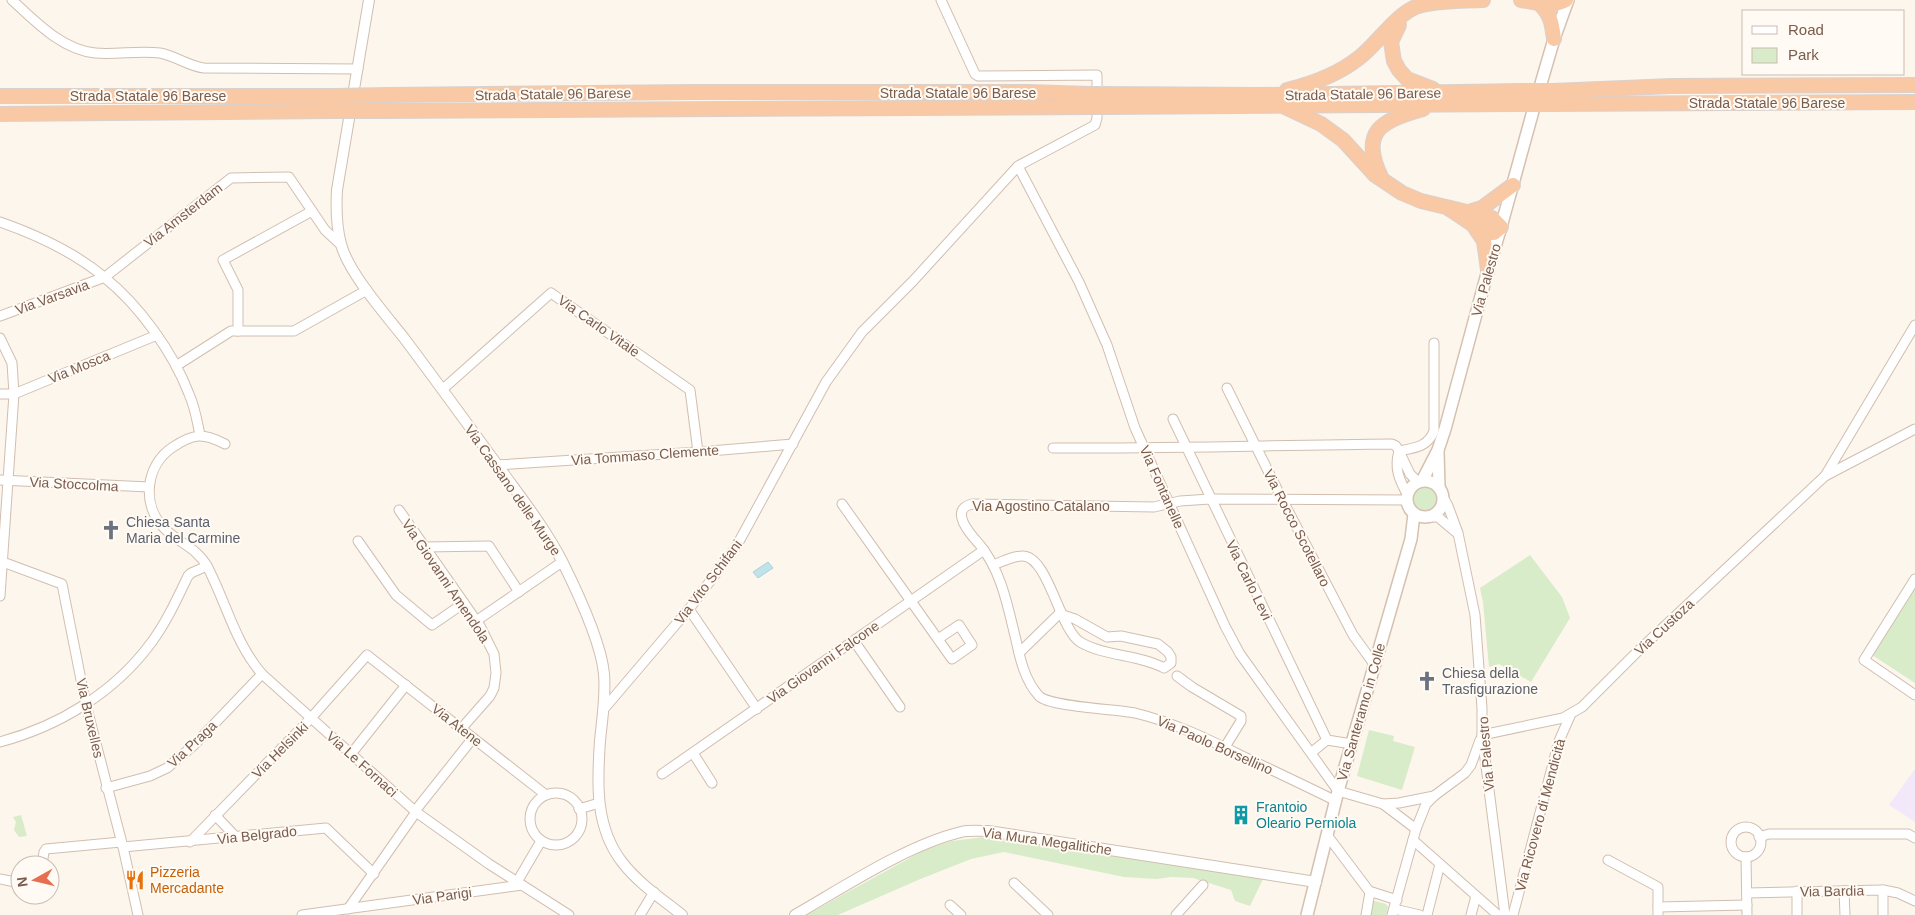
<svg xmlns="http://www.w3.org/2000/svg" width="1915" height="915" viewBox="0 0 1915 915" font-family="Arial,sans-serif">
<style>
.education{fill:#f3e8fa}
.green{fill:#d8ecc9}
.water{fill:#bfe3e8;stroke:#a5d3da}
.lines{fill:none;stroke-linecap:round;stroke-linejoin:round}
.minor-casing{stroke:#d1beb0;stroke-width:11}
.tertiary-casing{stroke:#d1beb0;stroke-width:12}
.secondary-casing{stroke:#d6c0b0;stroke-width:14}
.trunk-casing{stroke:#dad1cd;stroke-width:16}
.minor{stroke:#fff;stroke-width:9}
.tertiary{stroke:#fff;stroke-width:10}
.secondary{stroke:#fff;stroke-width:11}
.trunk{stroke:#f9c8a4;stroke-width:14}
.trunk-bridge-casing{stroke:#dad1cd;stroke-width:16;stroke-linecap:butt}
.trunk-bridge{stroke:#f9c8a4;stroke-width:14}
.labels{text-anchor:middle;stroke-width:4;stroke-linejoin:round;paint-order:stroke}
.street-label{font-size:14px;fill:#7a5c4d;stroke:#fffaf3}
.worship-label{font-size:14px;fill:#5b616d;stroke:#fffaf3;text-anchor:start}
.culture-label{font-size:14px;fill:#0d838f;stroke:#fffaf3;text-anchor:start}
.food-label{font-size:14px;fill:#c56008;stroke:#fffaf3;text-anchor:start}
</style>
<rect width="100%" height="100%" fill="#fdf6ec"/>
<path class="education" d="M1915,769V822L1889,805Z"/>
<g class="green">
<circle cx="1425" cy="500" r="13"/>
<path d="M1530,555L1562,597L1570,618L1531,682L1499,664L1489,667L1483,602L1480,588Z"/>
<path d="M1915,582V683L1869,653Z"/>
<path d="M1369,730L1394,736L1393,741L1415,747L1402,790L1357,776Z"/>
<path d="M21,815L27,836L19,837L14,830L16,822L13,817Z"/>
<path d="M984,837L1017,841L1263,879L1250,906L1235,901L1231,890L1193,878L1171,877L1156,879L1124,877L1004,852L971,859L918,880L838,915H806L926,849L952,841Z"/>
<path d="M1371,900L1386,904L1388,907L1386,915H1369Z"/>
</g>
<path class="water" d="M768,562L773,568L758,578L753,572Z"/>
<g class="lines">
<defs>
<g id="minor">
<path d="M12,0C35,21 62,50 95,53C117,55 139,50 160,53C176,56 188,66 204,68L358,69"/>
<path d="M1018,166L1079,282L1107,345L1135,428L1225,626L1240,654L1338,791L1383,804L1399,803L1434,796"/>
<path d="M0,222C37,235 74,252 104,277C139,305 173,352 189,394C195,407 197,421 200,435"/>
<path d="M0,316L105,277L231,178L289,177L325,230L341,245"/>
<path d="M238,331V290L223,260L312,211"/>
<path d="M0,338L12,363L14,394L0,596"/>
<path d="M176,366L231,331H294L367,290"/>
<path d="M1227,388L1282,499L1353,635L1374,664"/>
<path d="M443,389L551,293L690,390L698,452"/>
<path d="M0,394H14L157,335"/>
<path d="M1173,419L1327,740"/>
<path d="M225,444C203,433 194,433 173,447C145,465 141,506 165,529C179,543 197,548 207,566C226,602 235,643 262,674L416,812L489,864L569,915"/>
<path d="M1053,448C1166,449 1279,445 1392,444L1396,446L1399,451C1414,448 1428,447 1434,431V343"/>
<path d="M497,465L698,452L793,444"/>
<path d="M1825,476L1915,429"/>
<path d="M0,480L149,487"/>
<path d="M1407,494C1399,479 1394,468 1399,451L1410,474L1418,482"/>
<path d="M1443,497L1448,506L1458,533L1475,615L1482,708V735L1505,915"/>
<path d="M842,504C879,556 915,607 952,659L972,645L959,625L938,639"/>
<path d="M399,510L480,626L494,654L496,673L494,688L490,696L461,729"/>
<path d="M1430,517H1438L1457,533"/>
<path d="M358,541L396,595L432,625L464,603"/>
<path d="M424,547L489,546L519,592"/>
<path d="M0,561L62,584L86,705L123,847L138,915"/>
<path d="M993,565C1002,562 1012,556 1022,556C1048,555 1059,628 1080,642C1106,657 1138,654 1164,668L1171,663V657L1168,652L1158,644L1121,636L1107,637L1075,619L1063,615"/>
<path d="M1915,579L1864,660L1915,695"/>
<path d="M689,609L757,709"/>
<path d="M476,621L562,562"/>
<path d="M854,641L900,707"/>
<path d="M1019,653L1061,612"/>
<path d="M1177,676L1192,687L1241,716V721L1225,747"/>
<path d="M603,710L689,609L736,547L826,382L862,332L913,281L1018,166L1095,125L1097,118V75L978,76L975,74L941,0"/>
<path d="M1482,735L1563,718L1582,707L1638,651L1825,476L1915,325"/>
<path d="M0,742C59,726 114,693 151,643C166,623 177,599 188,576L191,573L207,566"/>
<path d="M1312,752L1327,740L1352,744"/>
<path d="M693,753L712,783"/>
<path d="M351,754L406,685"/>
<path d="M662,774L984,550"/>
<path d="M106,788L150,776L167,768L194,745L262,674"/>
<circle cx="556" cy="819" r="26"/>
<path d="M1336,801C1304,785 1272,770 1240,755C1206,738 1172,722 1135,713C1116,709 1050,707 1039,696C1025,681 1020,659 1016,640C1008,608 1002,572 980,545C973,537 947,510 972,504L1154,507L1180,501L1210,499L1407,500"/>
<path d="M1383,804L1416,829"/>
<path d="M579,809L599,803"/>
<path d="M415,811L473,738"/>
<path d="M215,815L236,837"/>
<circle cx="1746" cy="842" r="15"/>
<path d="M1327,835L1369,891L1397,900"/>
<path d="M1759,837L1769,834H1908L1915,838"/>
<path d="M1413,840L1498,915"/>
<path d="M190,842L311,718L367,655L546,795"/>
<path d="M123,847L326,828L374,874"/>
<path d="M1746,857L1747,915"/>
<path d="M1608,860L1658,887V915"/>
<path d="M42,865L44,852L46,849L121,842"/>
<path d="M0,879L20,883"/>
<path d="M517,882L541,841"/>
<path d="M1014,883L1048,915"/>
<path d="M1797,891V915"/>
<path d="M1844,891L1845,915"/>
<path d="M1747,893L1883,890L1898,893L1915,901"/>
<path d="M950,905L961,915"/>
<path d="M1658,907L1747,905"/>
<path d="M348,909L416,812"/>
<path d="M1394,909L1420,915"/>
<path d="M302,915L522,885"/>
<path d="M640,915L654,892"/>
<path d="M1176,915L1203,885"/>
<path d="M1366,915L1370,892"/>
<path d="M1392,915L1416,829L1426,804L1434,796L1465,773L1471,765L1480,740"/>
<path d="M1427,915L1440,864"/>
<path d="M1471,915L1476,896"/>
<path d="M1513,915L1559,741L1570,716"/>
<path d="M1883,915V890"/>
</g>
<g id="tertiary">
<path d="M369,0L337,190C336,208 336,226 341,244C348,272 385,314 404,338C437,382 469,426 501,470C522,499 545,528 562,561C577,591 601,641 604,674C606,697 602,719 600,741C597,783 595,827 622,862C638,883 662,899 682,915"/>
<path d="M795,915C844,887 907,845 961,832C969,830 979,831 988,831L1316,882"/>
</g>
<g id="secondary">
<path d="M1438,452L1439,487"/>
<circle cx="1425" cy="499" r="18"/>
<path d="M1422,481L1438,450L1445,429L1488,270L1501,227L1533,111L1554,39L1568,0"/>
<path d="M1307,915L1338,791L1411,539L1414,514"/>
</g>
<g id="trunk">
<path d="M1521,0C1537,2 1551,8 1566,0"/>
<path d="M1540,4C1551,15 1552,24 1554,39"/>
<path d="M1399,25L1391,42L1394,61L1399,70L1407,79L1433,89"/>
<path d="M1287,90C1312,84 1339,74 1360,57C1378,43 1396,14 1418,6C1438,0 1462,1 1483,0"/>
<path d="M1552,91L1672,86L1915,85"/>
<path d="M1101,94L1262,95L1522,91"/>
<path d="M388,95L694,92H1027L1091,94"/>
<path d="M0,96H334"/>
<path d="M1551,104L1915,102"/>
<path d="M1103,107L1517,104"/>
<path d="M1285,107L1321,124L1343,140L1375,175L1402,193L1421,201L1492,218L1501,227L1494,233C1481,233 1460,215 1448,208"/>
<path d="M385,111L1092,107"/>
<path d="M0,114L331,111"/>
<path d="M1381,177C1359,131 1382,120 1423,109"/>
<path d="M1469,212L1482,208L1513,185"/>
<path d="M1474,226L1484,241L1488,270"/>
</g>
</defs>
<use href="#minor" class="minor-casing"/>
<use href="#tertiary" class="tertiary-casing"/>
<use href="#secondary" class="secondary-casing"/>
<use href="#trunk" class="trunk-casing"/>
<use href="#minor" class="minor"/>
<use href="#tertiary" class="tertiary"/>
<use href="#secondary" class="secondary"/>
<use href="#trunk" class="trunk"/>
<defs>
<g id="trunk-bridge">
<path d="M1522,91H1552"/>
<path d="M1091,94H1101"/>
<path d="M334,96L388,95"/>
<path d="M1517,104H1551"/>
<path d="M1092,107H1103"/>
<path d="M331,111H385"/>
</g>
</defs>
<use href="#trunk-bridge" class="trunk-bridge-casing"/>
<use href="#trunk-bridge" class="trunk-bridge"/>
</g>
<defs>
<symbol id="church-bare" viewBox="-9 -9 18 18"><path d="M-1.2-6h2.4v3.5h3.3v2.4h-3.3V6h-2.4V-.1h-3.3v-2.4h3.3Z" fill="#6b7280" stroke="#fffaf3" stroke-width="2.5" paint-order="stroke"/></symbol>
<symbol id="building-bare" viewBox="-9 -9 18 18"><path d="M-4-6H4V6H1V3H-1V6H-4ZM-2.5-4.3h1.7v1.8h-1.7ZM.8-4.3h1.7v1.8H.8ZM-2.5-1h1.7V.8h-1.7ZM.8-1h1.7V.8H.8Z" fill="#0f9aa8" stroke="#fffaf3" stroke-width="2.5" paint-order="stroke"/></symbol>
<symbol id="restaurant-bare" viewBox="-9 -9 18 18"><path d="M-5-6h1v4h1v-4h1v4h1v-4h1v5L-1.5 .5V6h-2V.5L-5-1ZM5-6V6H3V1.5H1.5Q1.5-4 5-6Z" fill="#e8710a" stroke="#fffaf3" stroke-width="2.5" paint-order="stroke"/></symbol>
</defs>
<g fill-rule="evenodd">
<use href="#church-bare" x="97" y="516" width="28" height="28"/>
<use href="#church-bare" x="1413" y="667" width="28" height="28"/>
<use href="#building-bare" x="1227" y="801" width="28" height="28"/>
<use href="#restaurant-bare" x="121" y="866" width="28" height="28"/>
</g>
<g class="labels">
<g class="street-label">
<text x="958" y="98">Strada Statale 96 Barese</text>
<text transform="translate(553 94) rotate(-1)" y="5">Strada Statale 96 Barese</text>
<text transform="translate(1363 94) rotate(-1)" y="5">Strada Statale 96 Barese</text>
<text x="148" y="101">Strada Statale 96 Barese</text>
<text x="1767" y="108">Strada Statale 96 Barese</text>
<text transform="translate(183 215) rotate(-38)" y="5">Via Amsterdam</text>
<text transform="translate(1486 280) rotate(-74)" y="5">Via Palestro</text>
<text transform="translate(52 297) rotate(-20)" y="5">Via Varsavia</text>
<text transform="translate(599 326) rotate(35)" y="5">Via Carlo Vitale</text>
<text transform="translate(79 367) rotate(-22)" y="5">Via Mosca</text>
<text transform="translate(645 455) rotate(-4)" y="5">Via Tommaso Clemente</text>
<text transform="translate(74 484) rotate(3)" y="5">Via Stoccolma</text>
<text transform="translate(1162 487) rotate(66)" y="5">Via Fontanelle</text>
<text transform="translate(513 490) rotate(55)" y="5">Via Cassano delle Murge</text>
<text x="1041" y="511">Via Agostino Catalano</text>
<text transform="translate(1297 528) rotate(63)" y="5">Via Rocco Scotellaro</text>
<text transform="translate(1249 580) rotate(64)" y="5">Via Carlo Levi</text>
<text transform="translate(446 581) rotate(56)" y="5">Via Giovanni Amendola</text>
<text transform="translate(708 582) rotate(-53)" y="5">Via Vito Schifani</text>
<text transform="translate(1664 627) rotate(-43)" y="5">Via Custoza</text>
<text transform="translate(823 662) rotate(-35)" y="5">Via Giovanni Falcone</text>
<text transform="translate(1361 712) rotate(-74)" y="5">Via Santeramo in Colle</text>
<text transform="translate(90 718) rotate(77)" y="5">Via Bruxelles</text>
<text transform="translate(457 725) rotate(38)" y="5">Via Atene</text>
<text transform="translate(192 744) rotate(-43)" y="5">Via Praga</text>
<text transform="translate(1215 745) rotate(24)" y="5">Via Paolo Borsellino</text>
<text transform="translate(280 750) rotate(-45)" y="5">Via Helsinki</text>
<text transform="translate(1486 754) rotate(-95)" y="5">Via Palestro</text>
<text transform="translate(362 764) rotate(42)" y="5">Via Le Fornaci</text>
<text transform="translate(1540 815) rotate(-75)" y="5">Via Ricovero di Mendicità</text>
<text transform="translate(257 835) rotate(-6)" y="5">Via Belgrado</text>
<text transform="translate(1047 841) rotate(8)" y="5">Via Mura Megalitiche</text>
<text transform="translate(1832 891) rotate(-1)" y="5">Via Bardia</text>
<text transform="translate(442 896) rotate(-8)" y="5">Via Parigi</text>
</g>
<g class="worship-label">
<text x="126" y="527">Chiesa Santa<tspan x="126" dy="16">Maria del Carmine</tspan></text>
<text x="1442" y="678">Chiesa della<tspan x="1442" dy="16">Trasfigurazione</tspan></text>
</g>
<g class="culture-label">
<text x="1256" y="812">Frantoio<tspan x="1256" dy="16">Oleario Perniola</tspan></text>
</g>
<g class="food-label">
<text x="150" y="877">Pizzeria<tspan x="150" dy="16">Mercadante</tspan></text>
</g>
</g>
<rect x="1742" y="10" width="162" height="65" fill="#fffaf3" stroke="#cabbb1"/>
<rect x="1752" y="26" width="25" height="8" fill="#ffffff" stroke="#cabbb1"/>
<text x="1788" y="35" font-size="15" fill="#7a5c4d">Road</text>
<rect x="1752" y="48" width="25" height="15" fill="#d8ecc9" stroke="#cabbb1"/>
<text x="1788" y="60" font-size="15" fill="#7a5c4d">Park</text>
<g transform="translate(35 880) rotate(262)"><circle r="24" fill="#fffaf3" stroke="#cabbb1"/>
<path d="M0-4L9 19L0 12L-9 19Z" fill="#e76f51"/>
<text y="-8" font-size="14" font-weight="bold" text-anchor="middle" fill="#7a5c4d">N</text>
</g>
</svg>
